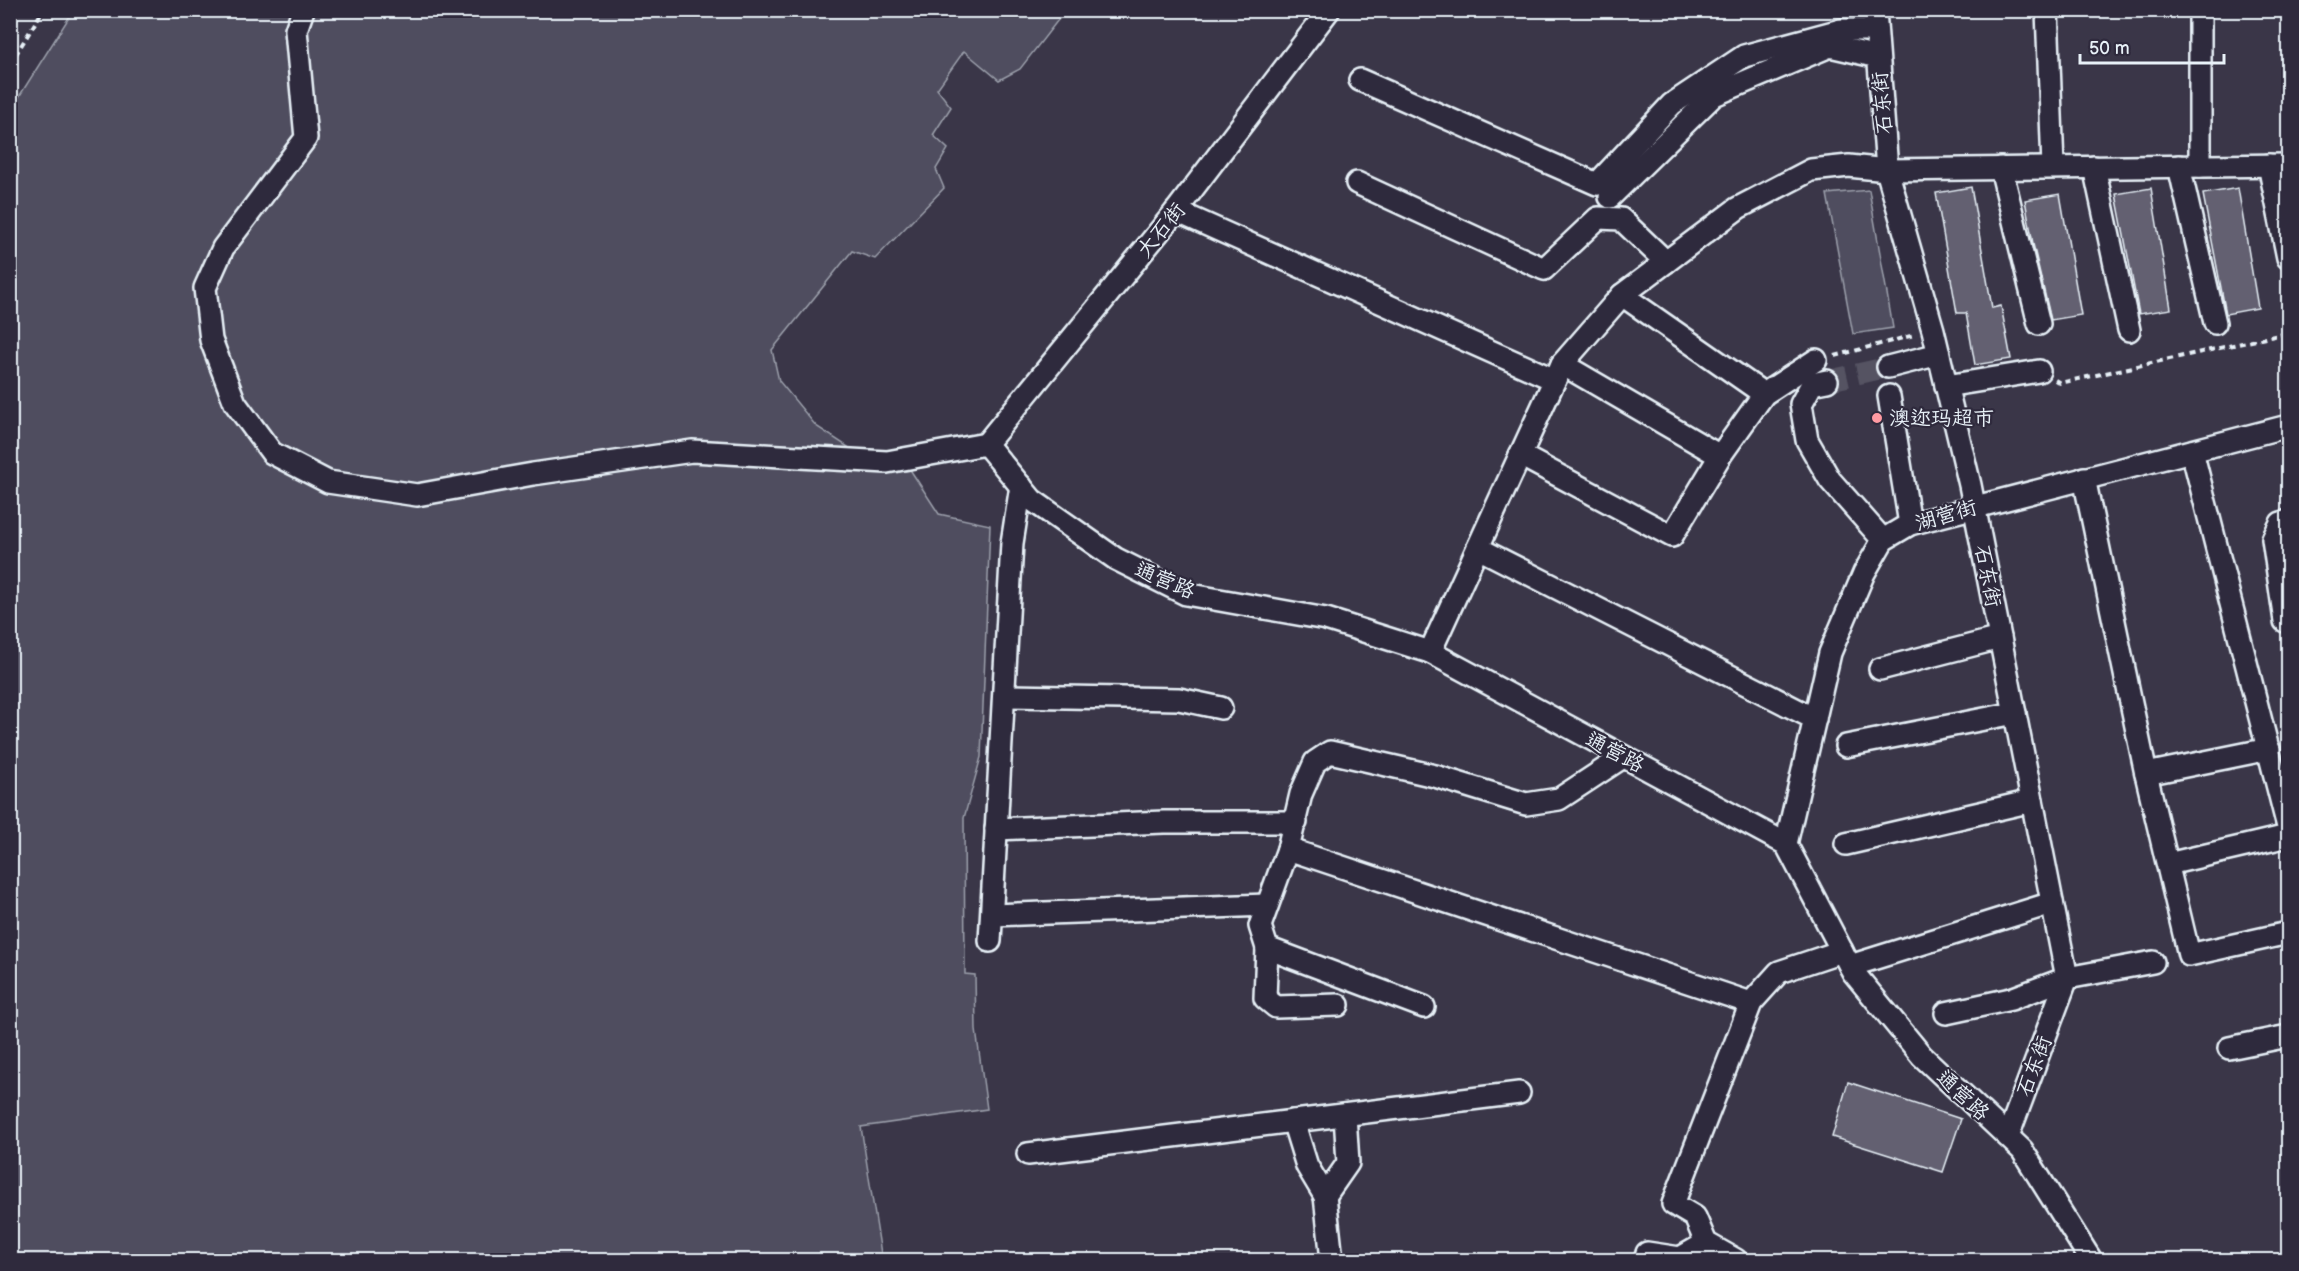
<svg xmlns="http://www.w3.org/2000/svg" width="2299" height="1271" viewBox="0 0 2299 1271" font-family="'Balsamiq Sans','LXGW WenKai TC',sans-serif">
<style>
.green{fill:#504e5f;stroke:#9ca0ac;stroke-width:1.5}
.building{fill:#636171;stroke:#e8f1f8;stroke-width:1.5}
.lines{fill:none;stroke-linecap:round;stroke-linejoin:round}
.minor-tunnel{stroke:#545262;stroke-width:21;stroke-dasharray:21 10;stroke-linecap:butt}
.minor-casing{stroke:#e8f1f8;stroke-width:26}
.path{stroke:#e8f1f8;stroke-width:4;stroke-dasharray:6 4.5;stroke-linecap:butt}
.minor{stroke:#2f2a3d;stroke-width:21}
.poi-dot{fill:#ff9aa2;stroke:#2f2a3d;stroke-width:2}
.labels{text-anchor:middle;stroke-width:4.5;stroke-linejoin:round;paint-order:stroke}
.street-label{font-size:21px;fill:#e8f1f8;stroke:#2f2a3d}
.poi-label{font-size:21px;fill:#e8f1f8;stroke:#2f2a3d;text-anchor:start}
</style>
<rect width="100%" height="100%" fill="#3a3648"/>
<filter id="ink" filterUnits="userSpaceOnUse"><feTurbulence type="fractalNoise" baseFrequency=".0167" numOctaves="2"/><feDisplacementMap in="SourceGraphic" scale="12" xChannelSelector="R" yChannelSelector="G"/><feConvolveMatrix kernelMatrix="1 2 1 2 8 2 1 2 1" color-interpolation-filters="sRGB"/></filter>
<g filter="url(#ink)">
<g class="green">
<path d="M73,11H1065L1020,69L999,80L964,51L937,89L951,107L933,135L948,149L936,169L944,188L875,259L852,251L772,350L779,381L816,426L851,449L898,451L939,514L990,525L981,757L964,818L965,974L975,975L976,1030L987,1109L861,1127L882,1260H11L10,111Z"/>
<path d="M1869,190L1893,328L1853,334L1827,194Z"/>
</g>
<g class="building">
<path d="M1971,187L1992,308L2001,306L2011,359L1975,365L1966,313H1957L1936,193Z"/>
<path d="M2151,188L2171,309L2139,314L2116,194Z"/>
<path d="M2238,188L2258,308L2226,314L2203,194Z"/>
<path d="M2060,194L2081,315L2051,320L2033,244L2025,200Z"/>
<path d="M1848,1082L1961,1119L1943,1172L1832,1137Z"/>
</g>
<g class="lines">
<path class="minor-tunnel" d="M1827,381L1888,367"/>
<defs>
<g id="minor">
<path d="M303,10L296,30L306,138L223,248L205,288L211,340L235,403L272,453L328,482L417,495L533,474L692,451L887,462L986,444"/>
<path d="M1875,10L1887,170L1933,330L1970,485L2067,978L2008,1136"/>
<path d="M2047,10L2053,167"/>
<path d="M2200,10V166"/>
<path d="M1360,80L1597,184L1672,104L1744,56L1841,30H1875"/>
<path d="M2269,165L2288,258"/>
<path d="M2179,166L2215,323"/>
<path d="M2094,167L2129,330"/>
<path d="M2001,168L2039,324"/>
<path d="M1357,183L1544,269L1598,218L1621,219L1666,262"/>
<path d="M1610,197L1714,95L1830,46L1878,57"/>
<path d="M1176,211L1555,380"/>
<path d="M1622,295L1764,394"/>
<path d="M1562,364L1720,456L1764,394L1816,360"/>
<path d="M1888,367L1939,354"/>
<path d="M1827,381L1812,384L1801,404L1807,440L1830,480L1883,540"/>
<path d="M1946,386L2039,371"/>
<path d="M1889,396L1910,524"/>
<path d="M986,444L1032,500L1116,559L1186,594L1326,619L1430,652L1786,844L1853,972L1922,1056L2022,1150L2091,1260"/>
<path d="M986,444L1176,211L1329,10"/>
<path d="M2192,451L2288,827"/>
<path d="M1520,455L1672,536L1720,456"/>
<path d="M2084,478L2146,774L2189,955L2288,933"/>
<path d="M1478,548L1815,719"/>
<path d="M2285,621L2273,539L2281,523L2288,521"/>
<path d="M1430,652L1562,364L1622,295L1738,208L1811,170L1849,166L1887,170L2288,165"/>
<path d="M1880,669L2000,638"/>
<path d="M1004,696L1179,699L1221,708"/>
<path d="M1846,746L2015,713"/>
<path d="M2146,774L2269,749"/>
<path d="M996,829L1164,822H1296"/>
<path d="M1786,844L1830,653L1864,573L1883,540L1910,524L2288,426"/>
<path d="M1846,844L2032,801"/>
<path d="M1288,849L1751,1003"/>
<path d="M2168,864L2288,836"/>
<path d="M992,915L1267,905"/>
<path d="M990,941L1012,543L1021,486"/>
<path d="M1267,948L1265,998L1276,1007L1338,1005"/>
<path d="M1850,966L2052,903"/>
<path d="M1424,1007L1267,948L1260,926L1288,849L1301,794L1315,762L1330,752L1435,776L1526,804L1559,799L1623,757"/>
<path d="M1946,1013L2011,999L2067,978L2153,962"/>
<path d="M2229,1048L2288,1036"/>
<path d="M1293,1121L1307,1166L1325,1196L1348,1163L1345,1115"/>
<path d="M1028,1154L1519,1093"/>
<path d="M1325,1196L1332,1260"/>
<path d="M1645,1260L1647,1253L1680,1258L1706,1243"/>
<path d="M1736,1260L1706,1243L1695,1217L1673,1204L1751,1003L1779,972L1842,951"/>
</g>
</defs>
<use href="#minor" class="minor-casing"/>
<g class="path">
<path d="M10,64L43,10"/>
<path d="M1835,356L1914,335"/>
<path d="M2055,380L2060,383L2288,333"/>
</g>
<use href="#minor" class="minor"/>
</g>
</g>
<circle class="poi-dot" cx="1877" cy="418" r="6"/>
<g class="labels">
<g class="street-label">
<text transform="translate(1882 103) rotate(-95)" y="7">石东街</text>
<text transform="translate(1161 230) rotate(-51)" y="7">大石街</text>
<text transform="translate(1946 515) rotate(-16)" y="7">湖营街</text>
<text transform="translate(1988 576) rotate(79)" y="7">石东街</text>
<text transform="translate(1165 580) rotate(23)" y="7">通营路</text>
<text transform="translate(1615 752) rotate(28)" y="7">通营路</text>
<text transform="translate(2034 1066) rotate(-69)" y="7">石东街</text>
<text transform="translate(1963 1095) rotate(43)" y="7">通营路</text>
</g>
<g class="poi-label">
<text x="1889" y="425">澳迩玛超市</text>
</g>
</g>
<rect width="2299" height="1271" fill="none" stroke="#2f2a3d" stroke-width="36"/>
<rect x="18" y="18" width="2263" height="1235" fill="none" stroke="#e8f1f8" stroke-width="2" filter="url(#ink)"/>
<path d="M2080 54v9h144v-9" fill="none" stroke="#e8f1f8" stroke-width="3"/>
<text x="2089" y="54" font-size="18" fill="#e8f1f8" stroke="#2f2a3d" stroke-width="4.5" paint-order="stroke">50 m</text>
</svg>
